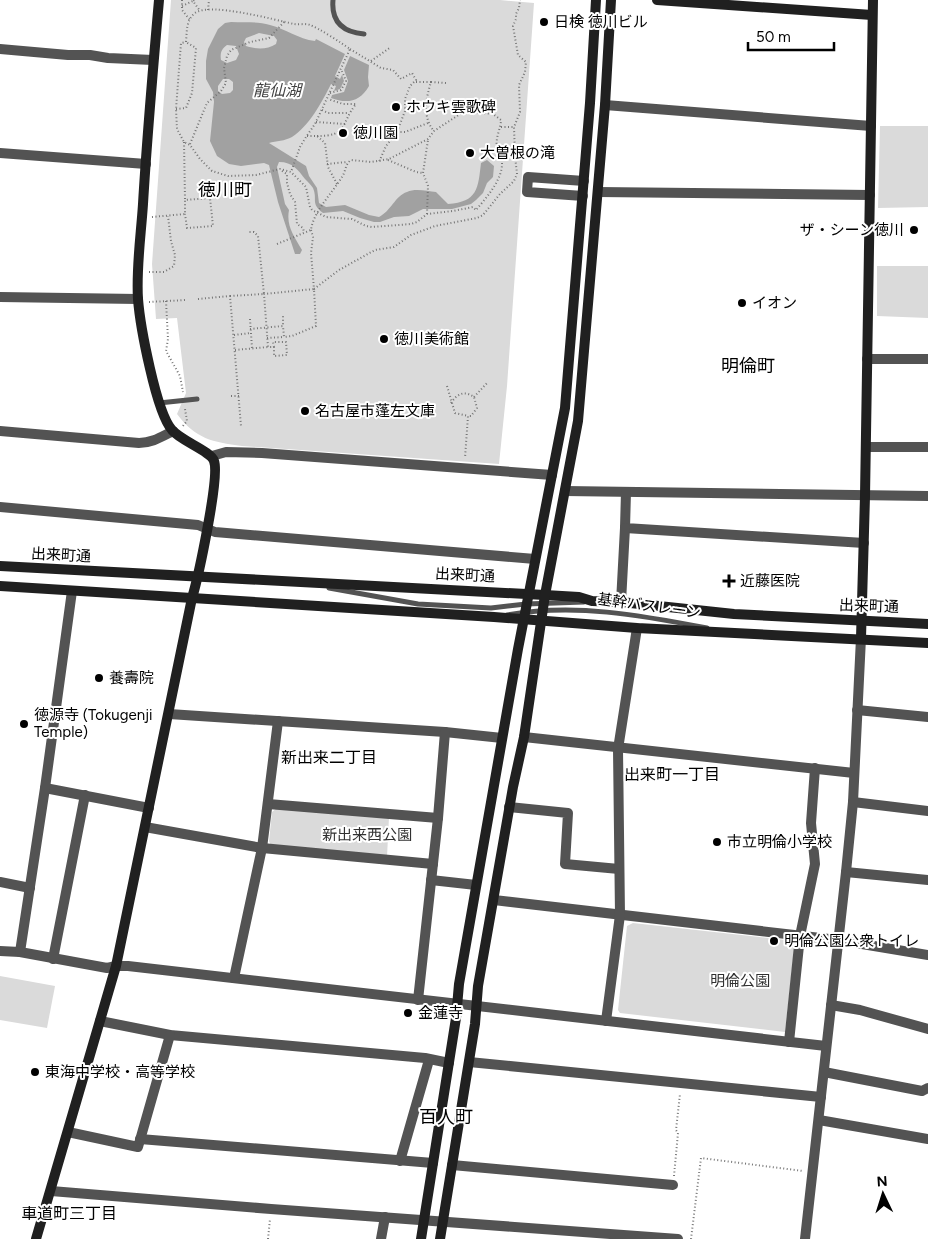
<svg xmlns="http://www.w3.org/2000/svg" width="928" height="1239" viewBox="0 0 928 1239" font-family="Figtree,'Noto Sans JP',sans-serif">
<style>
.green{fill:#dadada}
.water{fill:#a1a1a1;fill-rule:evenodd}
.lines{fill:none;stroke-linecap:round;stroke-linejoin:round}
.path{stroke:#757575;stroke-width:2;stroke-dasharray:1 2.5;stroke-linecap:butt}
.lane{stroke:#535353;stroke-width:5}
.street{stroke:#535353;stroke-width:10}
.secondary{stroke:#202020;stroke-width:10}
.poi-dot{fill:#000;stroke:#fff;stroke-width:2}
.labels{text-anchor:middle;stroke-width:4;stroke-linejoin:round;paint-order:stroke}
.poi-label{font-size:15px;fill:#000;stroke:#fff;text-anchor:start}
.street-label{font-size:15px;fill:#000;stroke:#fff}
.park-label{font-size:15px;fill:#313131;stroke:#fff}
.water-label{font-size:16px;font-style:italic;fill:#424242;stroke:#fff}
.neighbourhood-label{font-size:16px;fill:#000;stroke:#fff}
.quarter-label{font-size:18px;fill:#000;stroke:#fff}
</style>
<rect width="100%" height="100%" fill="#fff"/>
<g class="green">
<path d="M171,0H500L534,3L507,386L499,464L242,446C212,442 196,439 177,414L186,393L177,318L156,319L152,264Z"/>
<path d="M880,126H928V207L878,208Z"/>
<path d="M877,266H928V318L877,316Z"/>
<path d="M277,808L389,817L387,857L271,846L269,841L272,812Z"/>
<path d="M633,923L795,941L785,1032L620,1013L618,1010L627,926Z"/>
<path d="M0,976L55,986L47,1028L0,1020Z"/>
</g>
<g class="water">
<path d="M231,22C244,23 257,21 270,25C286,29 298,39 315,41L316,39L345,54L335,76L340,79L342,75L344,81L340,89L334,91L336,86L331,84C322,102 309,126 292,137C285,141 276,141 269,143L306,166L309,176L317,188L319,203L326,207L345,205L369,215L379,217C391,211 395,196 407,192C415,188 427,191 436,192L448,204C478,202 478,188 481,163L487,160L494,166L493,177L487,183L483,193L476,200L471,204L452,209H423L409,216L394,217L380,222H374L360,218L343,211L323,213C310,203 318,200 313,188C311,185 308,182 305,179C298,170 293,162 279,162L277,167L278,172L285,204L289,210C286,226 294,236 302,250L300,254H295L278,202L269,165L264,163L241,166L229,164L217,156L210,141L214,102L213,92L206,79V61L208,49L218,29L225,23ZM259,33L274,36L277,40L276,44C267,50 255,49 246,46L244,42L246,38ZM227,45L236,46L239,54L236,60L227,63L221,60C220,54 221,49 227,45ZM223,79H229L233,82V90L230,93L222,94L218,91V86Z"/>
<path d="M350,56L369,65L368,77L369,86C360,102 347,104 331,98L332,95L344,92L348,81L344,70Z"/>
</g>
<g class="lines">
<g class="path">
<path d="M182,0V10L190,20"/>
<path d="M194,0L193,1L200,11"/>
<path d="M182,6L193,1"/>
<path d="M208,10L209,0"/>
<path d="M350,49L381,68L393,70L401,79L412,73L416,80L410,86L405,99V111L397,132L386,146L379,162"/>
<path d="M371,61L391,47"/>
<path d="M416,82H431C426,98 422,117 434,131"/>
<path d="M431,82L446,83"/>
<path d="M330,93L341,90L346,81L341,69"/>
<path d="M176,109L186,108L192,93L196,48L186,42"/>
<path d="M322,110L328,113H349"/>
<path d="M316,122L345,124"/>
<path d="M501,127H513"/>
<path d="M397,132H405L428,123"/>
<path d="M307,136H317L325,143L328,167L337,184"/>
<path d="M317,136C349,136 340,124 356,104H343L328,99"/>
<path d="M184,142L185,199"/>
<path d="M190,144L207,103L221,91L226,83L224,68L227,56L231,50L250,42L269,38L285,21"/>
<path d="M388,160L416,172L423,173"/>
<path d="M327,164L347,162"/>
<path d="M282,171L287,174V183L290,194L295,202L297,224L303,228L304,232"/>
<path d="M427,214L428,186L423,173L428,140"/>
<path d="M152,217L185,214V200L210,198L213,226L187,228L185,214"/>
<path d="M311,230L313,237L311,253L314,289L339,270L375,250L394,247L411,235L435,226L477,218L483,215L500,194L514,181L517,174L515,156L514,127L520,112L519,85L525,72L526,62L518,55L513,26L516,19V14L519,8L520,0"/>
<path d="M277,244L311,230C313,212 333,192 342,177C346,171 345,164 351,160L371,162L389,159L428,139L434,131L460,114L473,112L493,114L501,120C501,128 495,138 497,147C497,152 501,156 502,162C503,179 487,197 476,210L473,207L453,211L427,214L417,222L411,224L372,227L366,226L352,219L326,217L312,210L310,207L306,187L291,172L280,169L256,175L228,176L212,171L200,159L190,145L184,142L177,129L176,109L181,43L186,42C187,31 186,20 195,13C210,2 275,20 294,24C299,25 305,23 310,25C317,27 343,44 350,49L315,124L306,137L300,147L291,172"/>
<path d="M149,272H164L174,266L175,255L171,241L168,216"/>
<path d="M230,296L264,294L258,236L254,232H248"/>
<path d="M198,299L230,296L241,426"/>
<path d="M166,301L168,339L166,351L180,376L183,392"/>
<path d="M149,302L186,300"/>
<path d="M250,319L252,348"/>
<path d="M250,329L283,326V316"/>
<path d="M234,335L251,333"/>
<path d="M267,338L284,337"/>
<path d="M274,347L273,342H286L287,355L274,356V347H268L264,294L314,289L316,326L292,336L284,337L283,326"/>
<path d="M235,350L268,347"/>
<path d="M447,386L455,413L468,416L465,458"/>
<path d="M231,396H239"/>
<path d="M474,397L488,382"/>
<path d="M451,403C457,394 464,390 474,397L477,408L471,416H468"/>
<path d="M183,426L187,421L185,409"/>
<path d="M674,1176L678,1133L676,1130L680,1094"/>
<path d="M268,1239L270,1219"/>
<path d="M691,1239L701,1158L803,1171"/>
</g>
<g class="lane">
<path d="M333,0C331,22 343,32 364,34"/>
<path d="M159,403L197,399"/>
<path d="M329,588L418,604L491,608L526,604L584,602"/>
<path d="M507,615C574,603 640,615 707,628"/>
</g>
<g class="street">
<path d="M0,49L68,55H90L108,58L153,60"/>
<path d="M605,105L871,126"/>
<path d="M0,153L146,164"/>
<path d="M598,192L870,195"/>
<path d="M583,196L527,192L528,177L584,181"/>
<path d="M0,297L138,299"/>
<path d="M867,359H928"/>
<path d="M0,431L139,443C152,443 161,437 173,431"/>
<path d="M866,447H928"/>
<path d="M212,456L226,452L262,453L552,475"/>
<path d="M565,491L928,496"/>
<path d="M626,492L625,528L864,543"/>
<path d="M0,507L198,525L215,532L535,559"/>
<path d="M621,602L625,528"/>
<path d="M857,710L928,717"/>
<path d="M169,714L445,732L502,738"/>
<path d="M524,737L854,773"/>
<path d="M45,788L149,808"/>
<path d="M853,802L928,811"/>
<path d="M268,804L438,818"/>
<path d="M509,807L568,813L565,864L619,869"/>
<path d="M145,827L262,848L433,864"/>
<path d="M846,872L928,880"/>
<path d="M431,880L476,885"/>
<path d="M0,882L30,888"/>
<path d="M494,900L838,940L928,955"/>
<path d="M0,951L20,952L107,968L116,966H128L826,1046"/>
<path d="M20,952L45,788L72,591"/>
<path d="M53,959L85,795"/>
<path d="M234,978L262,848L278,721"/>
<path d="M418,1000L438,818L445,732"/>
<path d="M831,1005L860,1010L928,1029"/>
<path d="M100,1021L170,1035L425,1058L449,1063"/>
<path d="M606,1021L620,915L618,749L637,628"/>
<path d="M789,1042L800,936L815,864L811,823L815,768"/>
<path d="M469,1062L821,1097"/>
<path d="M824,1072L922,1091L928,1088"/>
<path d="M819,1120L928,1139"/>
<path d="M68,1132L138,1147L170,1035"/>
<path d="M140,1139L433,1163"/>
<path d="M400,1161L429,1060"/>
<path d="M452,1165L673,1185"/>
<path d="M51,1191L271,1209L678,1239"/>
<path d="M381,1239L385,1217"/>
<path d="M805,1239L846,872L853,802L861,638"/>
</g>
<g class="secondary">
<path d="M657,0L872,15"/>
<path d="M0,566L545,595L579,597L592,601L621,602L734,614L928,624"/>
<path d="M0,586L494,617L637,628L928,643"/>
<path d="M861,638L865,496L873,0"/>
<path d="M36,1239L116,966L192,598C198,578 220,477 214,461C211,451 181,441 172,430C156,412 140,325 138,299C136,268 141,235 143,204C147,136 153,68 159,0"/>
<path d="M421,1239L456,1018L459,984L518,649L565,408L590,103L596,0"/>
<path d="M440,1239L475,1024L478,986L513,787L524,737L545,595L578,421L605,105L611,0"/>
</g>
</g>
<g class="poi-dot">
<circle cx="544" cy="22" r="5"/>
<circle cx="396" cy="107" r="5"/>
<circle cx="343" cy="133" r="5"/>
<circle cx="470" cy="153" r="5"/>
<circle cx="914" cy="230" r="5"/>
<circle cx="742" cy="303" r="5"/>
<circle cx="384" cy="339" r="5"/>
<circle cx="305" cy="411" r="5"/>
<path d="M726.5 573.5h5v5h5v5h-5v5h-5v-5h-5v-5h5z"/>
<circle cx="99" cy="678" r="5"/>
<circle cx="24" cy="724" r="5"/>
<circle cx="717" cy="842" r="5"/>
<circle cx="774" cy="941" r="5"/>
<circle cx="408" cy="1013" r="5"/>
<circle cx="35" cy="1072" r="5"/>
</g>
<g class="labels">
<g class="poi-label">
<text x="554" y="27">日検 徳川ビル</text>
<text x="406" y="112">ホウキ雲歌碑</text>
<text x="353" y="138">徳川園</text>
<text x="480" y="158">大曽根の滝</text>
<text x="904" y="235" text-anchor="end">ザ・シーン徳川</text>
<text x="752" y="308">イオン</text>
<text x="394" y="344">徳川美術館</text>
<text x="315" y="416">名古屋市蓬左文庫</text>
<text x="740" y="586">近藤医院</text>
<text x="109" y="683">養壽院</text>
<text x="34" y="720">徳源寺 (Tokugenji<tspan x="34" dy="17">Temple)</tspan></text>
<text x="727" y="847">市立明倫小学校</text>
<text x="784" y="946">明倫公園公衆トイレ</text>
<text x="418" y="1018">金蓮寺</text>
<text x="45" y="1077">東海中学校・高等学校</text>
</g>
<g class="street-label">
<text transform="translate(61 555) rotate(3)" y="5">出来町通</text>
<text transform="translate(465 575) rotate(3)" y="5">出来町通</text>
<text transform="translate(649 606) rotate(8)" y="5">基幹バスレーン</text>
<text transform="translate(869 606) rotate(2)" y="5">出来町通</text>
</g>
<g class="park-label">
<text x="367" y="840">新出来西公園</text>
<text x="740" y="986">明倫公園</text>
</g>
<g class="water-label">
<text x="277" y="96">龍仙湖</text>
</g>
<g class="neighbourhood-label">
<text x="329" y="763">新出来二丁目</text>
<text x="672" y="780">出来町一丁目</text>
<text x="69" y="1219">車道町三丁目</text>
</g>
<g class="quarter-label">
<text x="225" y="196">徳川町</text>
<text x="748" y="372">明倫町</text>
<text x="446" y="1123">百人町</text>
</g>
</g>
<g transform="translate(883 1194) rotate(356)" stroke="#ffffff" stroke-width="4" paint-order="stroke">
<path d="M0-4L9 19L0 12L-9 19Z" fill="#000000"/>
<text y="-8" font-size="14" font-weight="bold" text-anchor="middle" fill="#000000">N</text>
</g>
<path d="M748 42v8h86v-8" fill="none" stroke="#000000" stroke-width="2.5"/>
<text x="756" y="42" font-size="15" fill="#000000" stroke="#ffffff" stroke-width="4" paint-order="stroke">50 m</text>
</svg>
